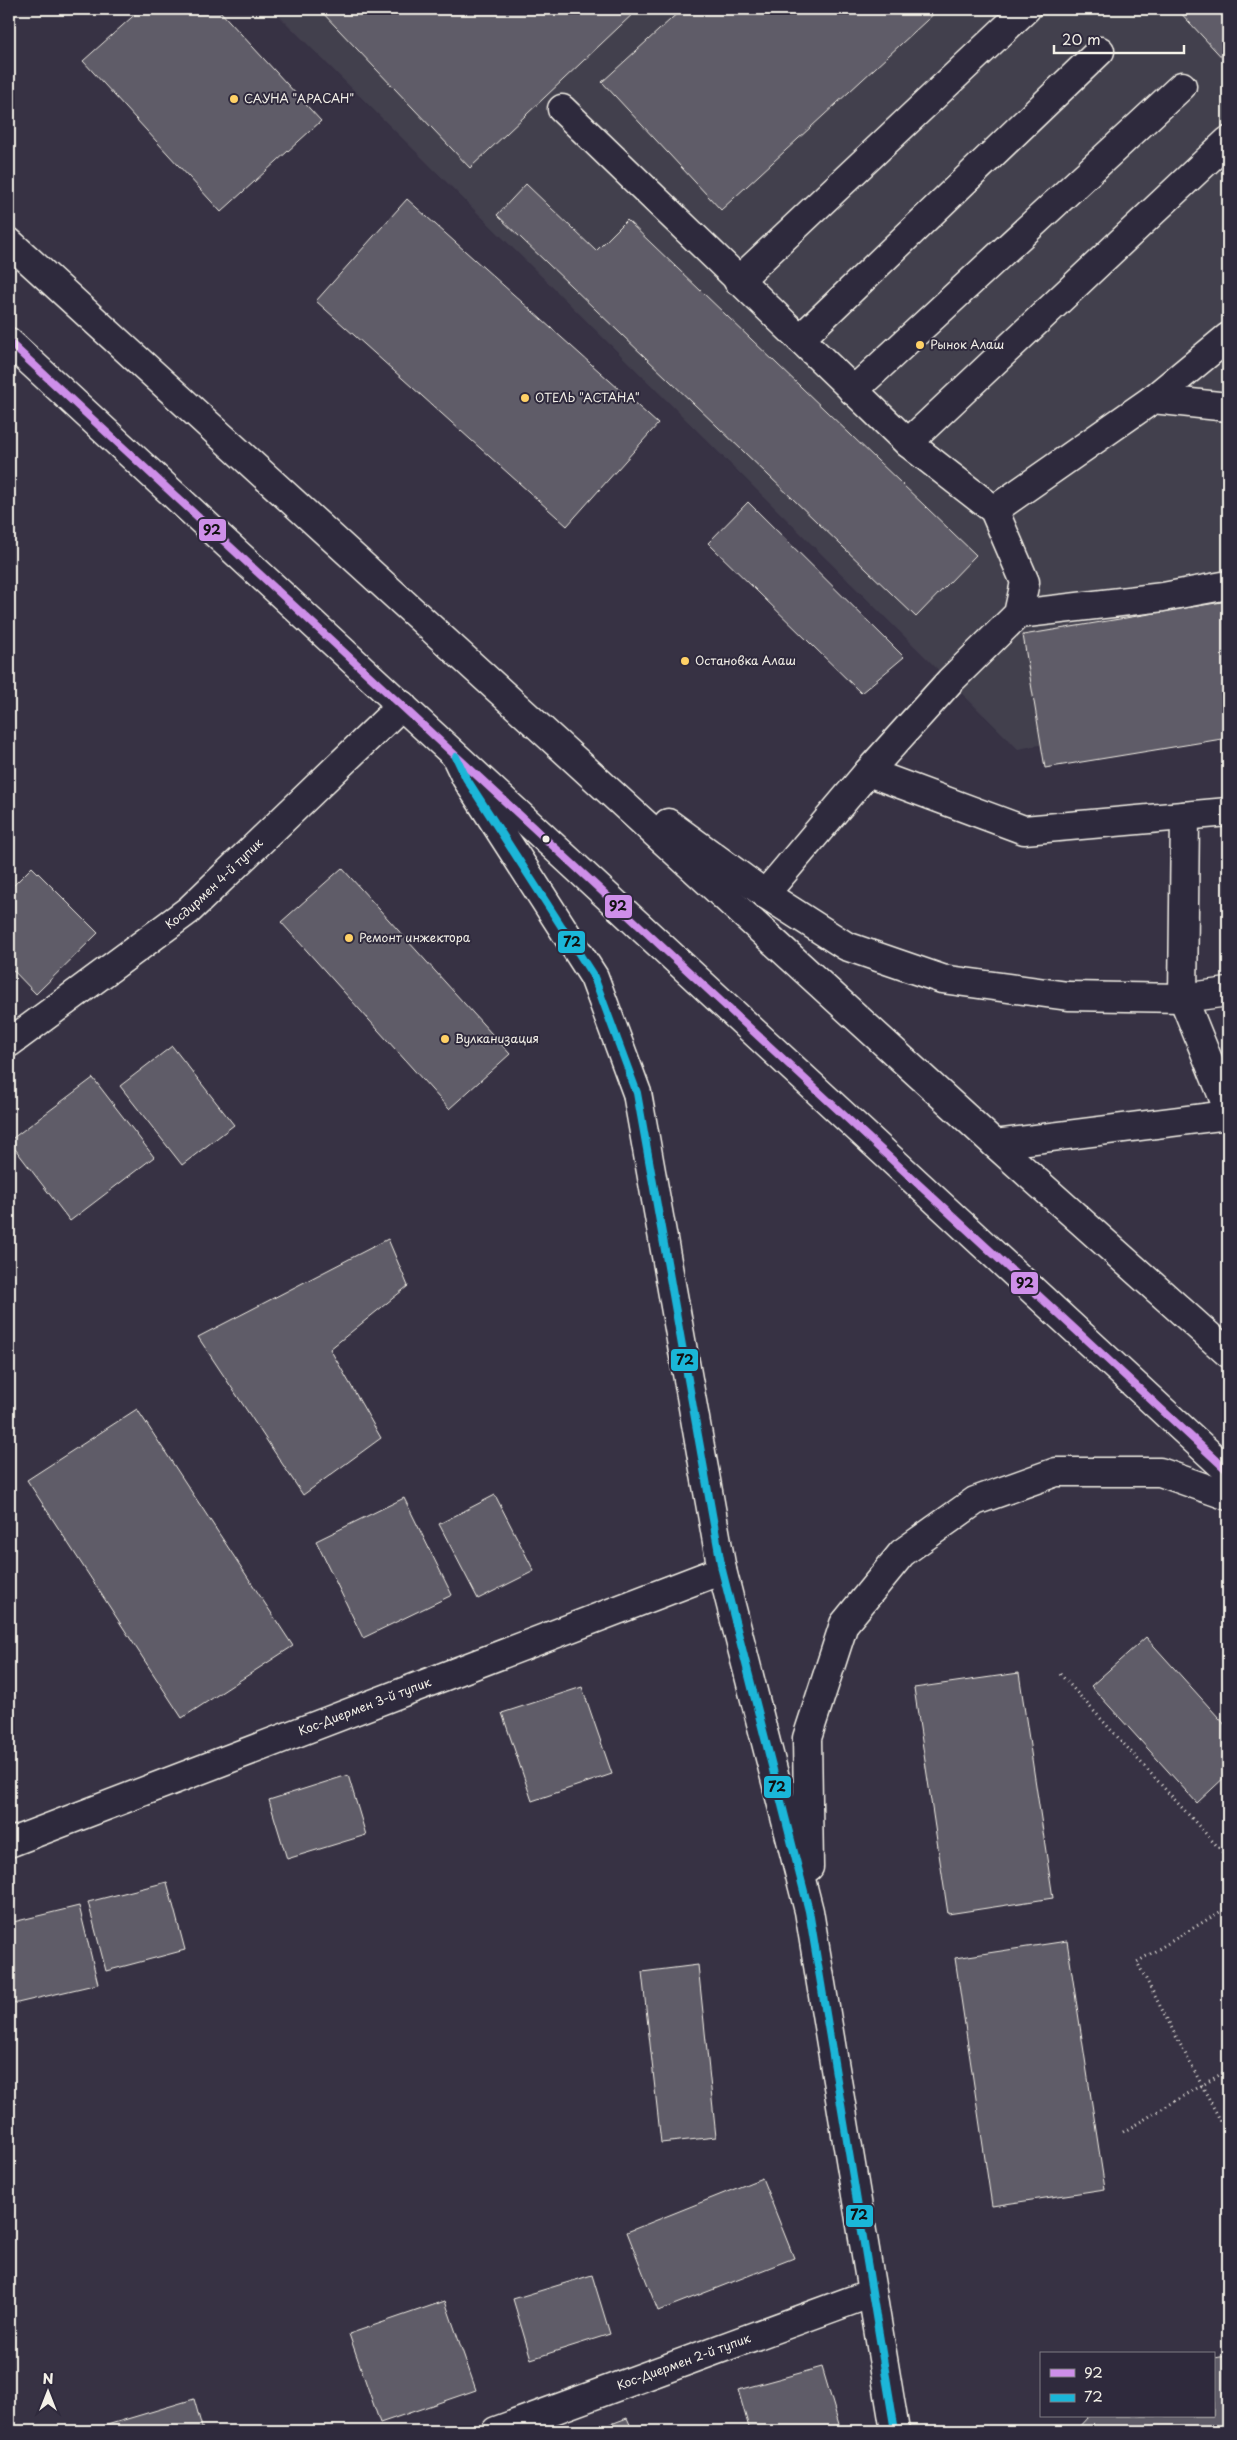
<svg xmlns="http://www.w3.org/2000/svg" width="1237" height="2440" viewBox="0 0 1237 2440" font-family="'Playpen Sans',sans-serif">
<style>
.built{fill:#433f4e}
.building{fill:#5f5c67;stroke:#f4f1e8}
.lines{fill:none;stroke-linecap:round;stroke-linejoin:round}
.minor-casing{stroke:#f4f1e8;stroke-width:31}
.highway-casing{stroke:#f4f1e8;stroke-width:31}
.path{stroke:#f4f1e8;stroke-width:3;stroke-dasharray:1 4;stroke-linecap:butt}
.minor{stroke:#2f2a3d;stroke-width:28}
.highway{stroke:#2f2a3d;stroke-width:28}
.bus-1-casing{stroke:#2f2a3d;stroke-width:11}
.bus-2-casing{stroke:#2f2a3d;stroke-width:11}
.bus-1{stroke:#ce8fe9;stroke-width:8}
.bus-2{stroke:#1ab6d8;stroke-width:8}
.poi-dot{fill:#ffd166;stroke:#2f2a3d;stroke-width:2}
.bus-dot{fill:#f4f1e8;stroke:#2f2a3d;stroke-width:2}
.labels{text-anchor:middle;stroke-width:4;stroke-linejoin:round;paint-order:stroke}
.poi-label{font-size:12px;fill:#f4f1e8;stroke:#2f2a3d;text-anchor:start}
.street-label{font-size:12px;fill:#f4f1e8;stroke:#2f2a3d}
.line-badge{stroke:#2f2a3d;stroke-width:2}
.pale-badge-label{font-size:14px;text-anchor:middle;font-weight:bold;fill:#111}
</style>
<rect width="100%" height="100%" fill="#373244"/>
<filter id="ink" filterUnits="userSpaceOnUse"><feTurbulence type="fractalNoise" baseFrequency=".02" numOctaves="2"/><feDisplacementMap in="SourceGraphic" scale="10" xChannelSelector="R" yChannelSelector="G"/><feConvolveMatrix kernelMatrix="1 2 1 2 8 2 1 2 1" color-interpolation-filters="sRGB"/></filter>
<g filter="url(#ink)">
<path class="built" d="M272,9H1228V709L1018,749Z"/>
<g class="building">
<path d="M141,9H218L321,121L221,212L83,61Z"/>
<path d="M319,9H638L470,168Z"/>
<path d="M682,9H939L721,210L602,82Z"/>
<path d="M1177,9H1228V64Z"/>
<path d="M526,184L596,251L627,220L976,555L916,617L497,215Z"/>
<path d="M407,199L658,424L567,526L316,301Z"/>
<path d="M748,502L904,657L861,693L708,543Z"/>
<path d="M1228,601V738L1045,768L1023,635Z"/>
<path d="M32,867L98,933L36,994L9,966V890Z"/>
<path d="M342,868L510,1054L449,1109L281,922Z"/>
<path d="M172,1046L234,1125L182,1165L120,1086Z"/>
<path d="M93,1078L154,1157L70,1221L9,1141Z"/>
<path d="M388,1239L408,1286L330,1349L381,1438L303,1495L198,1337Z"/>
<path d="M137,1409L293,1646L182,1718L27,1480Z"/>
<path d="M495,1495L534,1571L478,1599L439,1524Z"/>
<path d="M404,1498L452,1595L363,1638L316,1541Z"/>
<path d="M1146,1637L1228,1728V1774L1197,1803L1091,1686Z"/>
<path d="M1019,1673L1053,1898L948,1914L914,1688Z"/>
<path d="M582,1687L612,1774L532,1801L502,1713Z"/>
<path d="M348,1775L366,1835L287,1859L269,1800Z"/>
<path d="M167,1882L185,1950L106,1971L88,1902Z"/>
<path d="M79,1906L98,1984L9,2005V1923Z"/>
<path d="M1067,1941L1105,2189L992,2206L955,1958Z"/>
<path d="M698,1965L716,2137L661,2143L642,1972Z"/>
<path d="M762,2178L794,2258L658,2311L627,2232Z"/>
<path d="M592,2275L610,2334L531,2359L513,2299Z"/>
<path d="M445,2301L476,2390L380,2423L349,2334Z"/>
<path d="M1228,2356V2431H1075L1089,2416H1213V2358Z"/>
<path d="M822,2367L841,2431H750L738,2390Z"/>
<path d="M194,2399L203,2431H87Z"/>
<path d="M627,2418L633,2431H593Z"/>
</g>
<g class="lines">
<defs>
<g id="minor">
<path d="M562,109L908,443L994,510L1025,582L1018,614L950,681L868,772"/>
<path d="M738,281L1026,9"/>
<path d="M800,339L1100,51"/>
<path d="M853,391L1182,86"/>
<path d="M1153,399L1228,407"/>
<path d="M908,443L1228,141"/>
<path d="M994,510L1153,399L1228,337"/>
<path d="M1018,614L1163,597L1228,585"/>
<path d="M1185,816L1183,998L1228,1109"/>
<path d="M765,894L868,772L1024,830L1228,812"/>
<path id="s1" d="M9,1043L189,910L402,705"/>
<path d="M995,1144L1228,1115"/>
<path id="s2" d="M9,1843L722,1570"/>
<path id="s3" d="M496,2431L872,2293"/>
</g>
<g id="highway">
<path d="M9,242L995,1144L1228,1353"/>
<path d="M9,342L1228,1471"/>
<path d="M456,757L466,778L594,977L637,1093L722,1570L809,1911L895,2431"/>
<path d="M668,823L765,894L846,946L942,979L1068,996L1183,998L1228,992"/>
<path d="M809,1867L807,1738L844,1624L902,1553L975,1501L1056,1472H1160L1228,1496"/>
</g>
</defs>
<use href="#minor" class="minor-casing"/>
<use href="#highway" class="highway-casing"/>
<g class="path">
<path d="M1060,1674L1228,1858"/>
<path d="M1228,1907L1137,1962L1228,2135"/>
<path d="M1123,2132L1228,2070"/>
</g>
<use href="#minor" class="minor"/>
<use href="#highway" class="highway"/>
<defs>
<path id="bus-1" d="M9,342L1228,1471"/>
<path id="bus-2" d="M456,757L466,778L594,977L637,1093L722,1570L809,1911L895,2431"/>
</defs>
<use href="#bus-1" class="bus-1-casing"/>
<use href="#bus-2" class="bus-2-casing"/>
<use href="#bus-1" class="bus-1"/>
<use href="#bus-2" class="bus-2"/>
</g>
</g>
<g class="poi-dot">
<circle cx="234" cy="99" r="5"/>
<circle cx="920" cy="345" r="5"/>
<circle cx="525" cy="398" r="5"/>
<circle cx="685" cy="661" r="5"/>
<circle cx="349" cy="938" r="5"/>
<circle cx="445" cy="1039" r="5"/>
</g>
<circle class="bus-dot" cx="546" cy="839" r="4.5"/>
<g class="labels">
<g class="poi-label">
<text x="244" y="103">САУНА "АРАСАН"</text>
<text x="930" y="349">Рынок Алаш</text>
<text x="535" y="402">ОТЕЛЬ "АСТАНА"</text>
<text x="695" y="665">Остановка Алаш</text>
<text x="359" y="942">Ремонт инжектора</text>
<text x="455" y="1043">Вулканизация</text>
</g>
<g class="street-label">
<text dy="4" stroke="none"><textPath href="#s1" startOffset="260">Косдирмен 4-й тупик</textPath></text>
<text dy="4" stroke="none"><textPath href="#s2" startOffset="381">Кос-Диермен 3-й тупик</textPath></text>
<text dy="4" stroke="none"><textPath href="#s3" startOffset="200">Кос-Диермен 2-й тупик</textPath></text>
</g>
</g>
<g class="line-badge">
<rect x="198" y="518" width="29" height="24" rx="5" fill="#ce8fe9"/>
<rect x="604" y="894" width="29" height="25" rx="5" fill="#ce8fe9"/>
<rect x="557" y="930" width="29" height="24" rx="5" fill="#1ab6d8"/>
<rect x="1010" y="1271" width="29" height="24" rx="5" fill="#ce8fe9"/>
<rect x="670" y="1348" width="29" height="24" rx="5" fill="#1ab6d8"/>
<rect x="763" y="1775" width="29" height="24" rx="5" fill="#1ab6d8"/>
<rect x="845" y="2204" width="29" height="24" rx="5" fill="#1ab6d8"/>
</g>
<g class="pale-badge-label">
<text x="212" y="535">92</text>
<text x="618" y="911">92</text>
<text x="572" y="947">72</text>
<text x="1025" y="1288">92</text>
<text x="685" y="1365">72</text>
<text x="777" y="1792">72</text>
<text x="859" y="2220">72</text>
</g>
<rect width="1237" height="2440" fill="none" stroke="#2f2a3d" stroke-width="30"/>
<rect x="15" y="15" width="1207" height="2410" fill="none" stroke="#f4f1e8" stroke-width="2" filter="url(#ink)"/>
<rect x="1040" y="2352" width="175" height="65" fill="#2f2a3d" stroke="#7e7a81"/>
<rect x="1050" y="2369" width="25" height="8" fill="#ce8fe9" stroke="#7e7a81"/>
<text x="1084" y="2378" font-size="15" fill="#f4f1e8">92</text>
<rect x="1050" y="2394" width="25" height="8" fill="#1ab6d8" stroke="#7e7a81"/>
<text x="1084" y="2402" font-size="15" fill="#f4f1e8">72</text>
<g transform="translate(48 2392)" stroke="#2f2a3d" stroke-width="4" paint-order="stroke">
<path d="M0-4L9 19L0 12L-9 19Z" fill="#f4f1e8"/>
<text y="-8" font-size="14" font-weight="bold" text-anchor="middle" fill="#f4f1e8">N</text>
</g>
<path d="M1054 45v8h130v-8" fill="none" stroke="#f4f1e8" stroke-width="2.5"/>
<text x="1062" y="45" font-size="15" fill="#f4f1e8" stroke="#2f2a3d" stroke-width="4" paint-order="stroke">20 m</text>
</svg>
